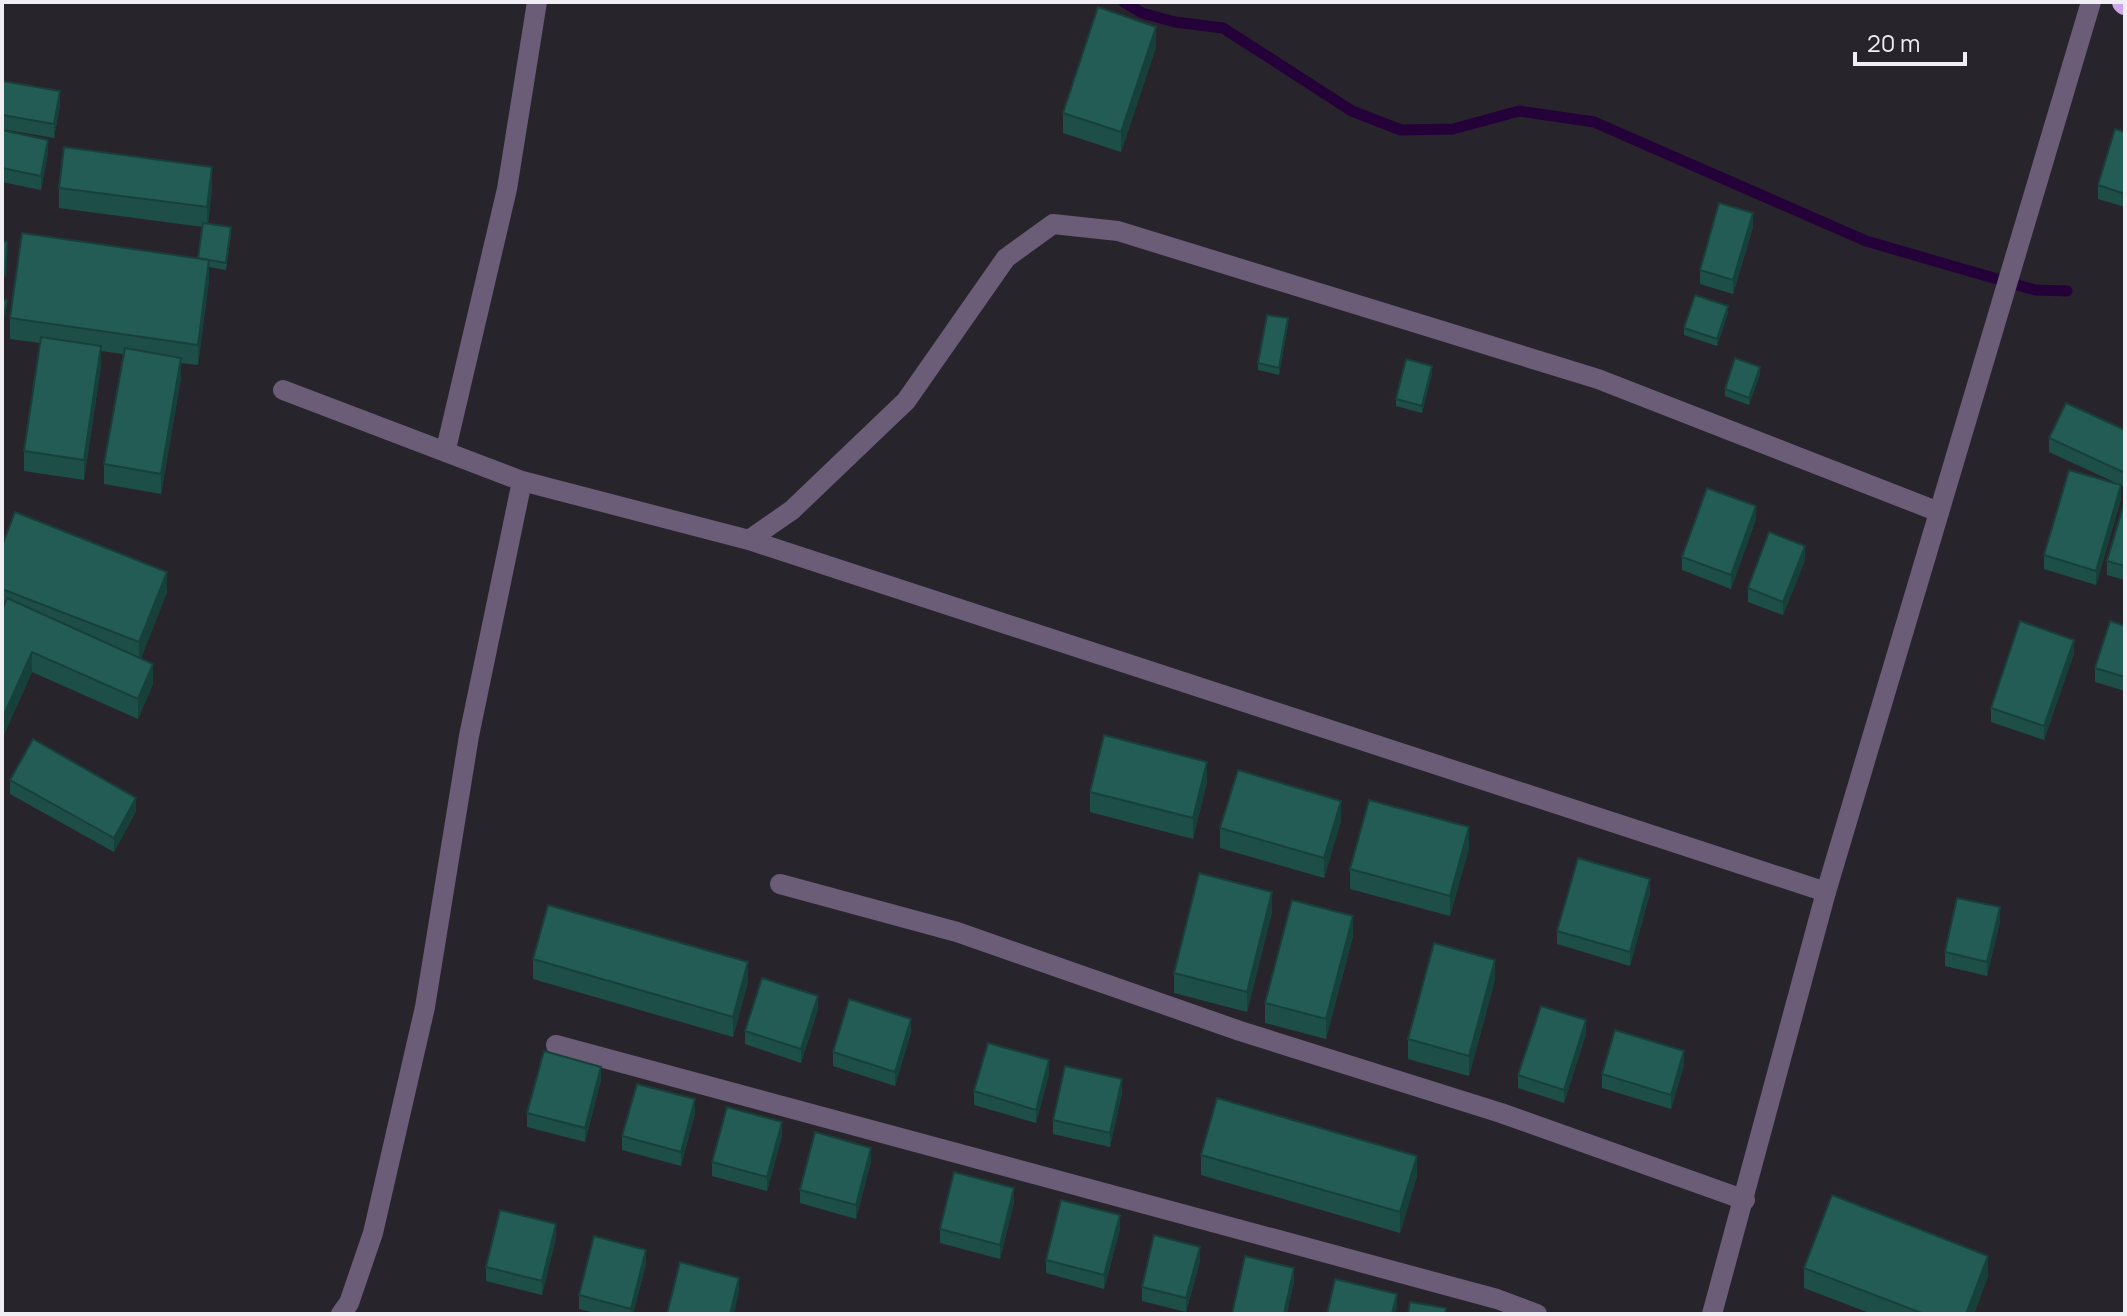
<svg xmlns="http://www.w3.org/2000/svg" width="2127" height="1316" viewBox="0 0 2127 1316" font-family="Manrope,sans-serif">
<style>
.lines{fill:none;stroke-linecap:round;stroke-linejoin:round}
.stream{stroke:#25013a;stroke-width:11}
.street{stroke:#6b5c77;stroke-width:20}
.highway{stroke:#cba6ea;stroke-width:24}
.wall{fill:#1d4f48}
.shaded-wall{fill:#18403b}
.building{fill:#225c54;stroke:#18403b;stroke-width:2}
</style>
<rect width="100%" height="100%" fill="#28242b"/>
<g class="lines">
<path class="stream" d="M1124,2L1142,13L1175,22L1223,28L1352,111L1401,130L1453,129L1519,111L1594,122L1866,241L2035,290L2067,291"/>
<g class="street">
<path d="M283,390L522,481L749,540L1826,892"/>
<path d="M446,449L507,189L537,2"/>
<path d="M749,540L792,510L906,401L1006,258L1053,224L1118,231L1598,379L1939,512"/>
<path d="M780,884L957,932L1240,1031L1501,1113L1745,1200"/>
<path d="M556,1045L1497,1299L1537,1314"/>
<path d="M341,1314L349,1303L373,1233L425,1007L469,736L522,481"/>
<path d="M1712,1314L1826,892L2091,2"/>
</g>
<path class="highway" d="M2124,2L2125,3"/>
</g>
<g class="wall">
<path d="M1156,47L1121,152L1063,133V113Z"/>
<path d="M2,81L60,105L54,138L2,129Z"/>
<path d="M2,130L48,153L41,190L2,182Z"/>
<path d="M2125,132V207L2098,199V185Z"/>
<path d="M212,187L208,224L231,234L226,270L209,267V280L198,365L181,363V378L161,494L104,484V464L123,354L101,351V366L84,480L24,471V451L40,343L10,339V318L198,258L203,227L59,208V188Z"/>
<path d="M1753,227L1733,294L1700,284V270Z"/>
<path d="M1728,313L1717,346L1684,335V328Z"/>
<path d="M1288,325L1279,375L1258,370V363Z"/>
<path d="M1432,373L1422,413L1396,406V399Z"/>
<path d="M1760,374L1749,405L1725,396V389Z"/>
<path d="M2125,430V487L2049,452V438Z"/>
<path d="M2121,499L2096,585L2044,569V555Z"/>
<path d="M2125,500V580L2107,575V561Z"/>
<path d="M1756,519L1731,589L1682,570V557Z"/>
<path d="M2,546L167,592L141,658L153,684L138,719L32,672L2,739Z"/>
<path d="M1805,560L1783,615L1748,602V588Z"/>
<path d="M2125,626V691L2095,682V668Z"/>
<path d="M2074,653L2044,740L1991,722V708Z"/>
<path d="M10,780L136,811L114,852L10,794Z"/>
<path d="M1207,782L1193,839L1090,812V792Z"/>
<path d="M1341,821L1324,878L1220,848V828Z"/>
<path d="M1469,848L1450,916L1350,889V869Z"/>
<path d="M1650,893L1630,966L1557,944V931Z"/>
<path d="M1272,912L1247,1012L1174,993V973Z"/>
<path d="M2000,921L1987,976L1945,966V952Z"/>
<path d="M1353,936L1326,1039L1265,1023V1003Z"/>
<path d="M533,959L748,982L733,1037L533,979Z"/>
<path d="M1495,980L1469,1076L1408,1059V1039Z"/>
<path d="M818,1009L801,1063L745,1044V1031Z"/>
<path d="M911,1032L895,1086L833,1066V1052Z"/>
<path d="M1586,1034L1564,1103L1518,1088V1075Z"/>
<path d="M1684,1065L1671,1109L1602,1088V1074Z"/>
<path d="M1049,1074L1036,1123L974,1105V1091Z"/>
<path d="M601,1080L585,1142L527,1127V1113Z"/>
<path d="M1122,1093L1110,1147L1053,1134V1120Z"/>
<path d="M695,1113L681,1166L622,1150V1136Z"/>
<path d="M782,1136L767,1191L712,1176V1162Z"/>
<path d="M1201,1155L1417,1176L1400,1233L1201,1175Z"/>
<path d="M871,1161L856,1219L800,1203V1190Z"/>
<path d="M1014,1202L1000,1259L940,1243V1229Z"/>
<path d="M1120,1229L1104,1289L1046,1273V1260Z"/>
<path d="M556,1238L542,1295L486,1281V1267Z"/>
<path d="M1200,1261L1186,1312L1142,1301V1287Z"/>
<path d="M646,1264L633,1314H599L579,1309V1295Z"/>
<path d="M1804,1268L1988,1276L1974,1314H1872L1804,1288Z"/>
</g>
<g class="shaded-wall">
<path d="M1156,27V47L1121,152V132Z"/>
<path d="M60,91V105L54,138V124Z"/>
<path d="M48,140V153L41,190V176Z"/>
<path d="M212,167V187L207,227V207Z"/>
<path d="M1753,213V227L1733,294V280Z"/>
<path d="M209,260V280L198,365V345Z"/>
<path d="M1728,306V313L1717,346V339Z"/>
<path d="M1288,318V325L1279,375V368Z"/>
<path d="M101,346V366L84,480V460Z"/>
<path d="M181,358V378L161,494V474Z"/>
<path d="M1432,366V373L1422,413V406Z"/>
<path d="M1760,367V374L1749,405V398Z"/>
<path d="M2121,485V499L2096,585V571Z"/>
<path d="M1756,506V519L1731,589V575Z"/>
<path d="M1805,546V560L1783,615V602Z"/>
<path d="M167,572V592L139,663V642Z"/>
<path d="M2074,640V653L2044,740V726Z"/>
<path d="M32,652V672L2,739V719Z"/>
<path d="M153,664V684L138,719V699Z"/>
<path d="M1207,762V782L1193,839V818Z"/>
<path d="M136,798V811L114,852V838Z"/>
<path d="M1341,801V821L1324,878V858Z"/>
<path d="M1469,827V848L1450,916V896Z"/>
<path d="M1650,879V893L1630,966V952Z"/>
<path d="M1272,892V912L1247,1012V992Z"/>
<path d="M2000,907V921L1987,976V962Z"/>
<path d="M1353,916V936L1326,1039V1019Z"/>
<path d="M1495,960V980L1469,1076V1056Z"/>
<path d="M748,962V982L733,1037V1017Z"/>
<path d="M818,996V1009L801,1063V1049Z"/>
<path d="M911,1019V1032L895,1086V1072Z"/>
<path d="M1586,1020V1034L1564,1103V1090Z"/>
<path d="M1684,1051V1065L1671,1109V1095Z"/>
<path d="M1049,1060V1074L1036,1123V1110Z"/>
<path d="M601,1067V1080L585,1142V1128Z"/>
<path d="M1122,1079V1093L1110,1147V1133Z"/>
<path d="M695,1099V1113L681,1166V1152Z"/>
<path d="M782,1122V1136L767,1191V1177Z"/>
<path d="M871,1148V1161L856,1219V1205Z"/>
<path d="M1417,1156V1176L1400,1233V1212Z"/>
<path d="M1014,1188V1202L1000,1259V1245Z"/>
<path d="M1120,1215V1229L1104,1289V1275Z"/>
<path d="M556,1224V1238L542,1295V1281Z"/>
<path d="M1200,1247V1261L1186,1312V1298Z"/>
<path d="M646,1250V1264L633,1314H631V1309Z"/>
<path d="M1988,1256V1276L1974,1314H1966Z"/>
<path d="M1294,1268V1282L1287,1314H1284Z"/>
<path d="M739,1278V1291L734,1314H730Z"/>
<path d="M1397,1294V1308L1395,1314H1392Z"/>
</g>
<g class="building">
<path d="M1098,7L1156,27L1121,132L1063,113Z"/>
<path d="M2,81L60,91L54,124L2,115Z"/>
<path d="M2115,129L2125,132V194L2098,185Z"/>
<path d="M2,130L48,140L41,176L2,168Z"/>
<path d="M64,147L212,167L207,207L59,188Z"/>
<path d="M1719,203L1753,213L1733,280L1700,270Z"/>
<path d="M203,223L231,227L226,263L198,258Z"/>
<path d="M22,233L209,260L198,345L10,318Z"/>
<path d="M2,241L7,242L5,276L2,275Z"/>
<path d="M1695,295L1728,306L1717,339L1684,328Z"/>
<path d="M2,300H7L2,325Z"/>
<path d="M1267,315L1288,318L1279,368L1258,363Z"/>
<path d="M41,337L101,346L84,460L24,451Z"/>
<path d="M125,348L181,358L161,474L104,464Z"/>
<path d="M1735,358L1760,367L1749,398L1725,389Z"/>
<path d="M1406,359L1432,366L1422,406L1396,399Z"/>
<path d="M2066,403L2125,430V473L2049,438Z"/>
<path d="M2069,470L2121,485L2096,571L2044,555Z"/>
<path d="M1707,488L1756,506L1731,575L1682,557Z"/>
<path d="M2125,500V566L2107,561Z"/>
<path d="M15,512L167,572L139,642L2,589V546Z"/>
<path d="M1769,532L1805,546L1783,602L1748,588Z"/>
<path d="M7,598L153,664L138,699L32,652L2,719V610Z"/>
<path d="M2020,621L2074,640L2044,726L1991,708Z"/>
<path d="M2110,621L2125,626V677L2095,668Z"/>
<path d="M1104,735L1207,762L1193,818L1090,792Z"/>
<path d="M33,739L136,798L114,838L10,780Z"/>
<path d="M1238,770L1341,801L1324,858L1220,828Z"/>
<path d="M1369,800L1469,827L1450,896L1350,869Z"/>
<path d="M1578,858L1650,879L1630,952L1557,931Z"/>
<path d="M1199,873L1272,892L1247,992L1174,973Z"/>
<path d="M1957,898L2000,907L1987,962L1945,952Z"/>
<path d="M1292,900L1353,916L1326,1019L1265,1003Z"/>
<path d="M548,905L748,962L733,1017L533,959Z"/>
<path d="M1434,943L1495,960L1469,1056L1408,1039Z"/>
<path d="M762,978L818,996L801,1049L745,1031Z"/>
<path d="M849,999L911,1019L895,1072L833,1052Z"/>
<path d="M1541,1006L1586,1020L1564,1090L1518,1075Z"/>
<path d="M1615,1030L1684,1051L1671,1095L1602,1074Z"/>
<path d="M988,1043L1049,1060L1036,1110L974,1091Z"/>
<path d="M544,1051L601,1067L585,1128L527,1113Z"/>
<path d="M1065,1066L1122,1079L1110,1133L1053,1120Z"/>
<path d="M637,1084L695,1099L681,1152L622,1136Z"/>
<path d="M1217,1098L1417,1156L1400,1212L1201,1155Z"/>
<path d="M727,1107L782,1122L767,1177L712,1162Z"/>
<path d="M815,1132L871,1148L856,1205L800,1190Z"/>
<path d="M954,1172L1014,1188L1000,1245L940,1229Z"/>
<path d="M1832,1195L1988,1256L1966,1314H1924L1804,1268Z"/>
<path d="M1061,1200L1120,1215L1104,1275L1046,1260Z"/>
<path d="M500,1210L556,1224L542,1281L486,1267Z"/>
<path d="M1154,1235L1200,1247L1186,1298L1142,1287Z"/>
<path d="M594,1236L646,1250L631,1309L579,1295Z"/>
<path d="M1245,1256L1294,1268L1284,1314H1232Z"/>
<path d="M680,1262L739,1278L730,1314H667Z"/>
<path d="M1335,1279L1397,1294L1392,1314H1327Z"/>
<path d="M1410,1302L1446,1308L1445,1314H1408Z"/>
</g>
<rect width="2127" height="1316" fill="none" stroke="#f0eef3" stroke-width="8"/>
<path d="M1855 52v12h110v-12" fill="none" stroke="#f0eef3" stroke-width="4"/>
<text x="1867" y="52" font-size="24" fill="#f0eef3" stroke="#28242b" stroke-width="6" paint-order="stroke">20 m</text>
</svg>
